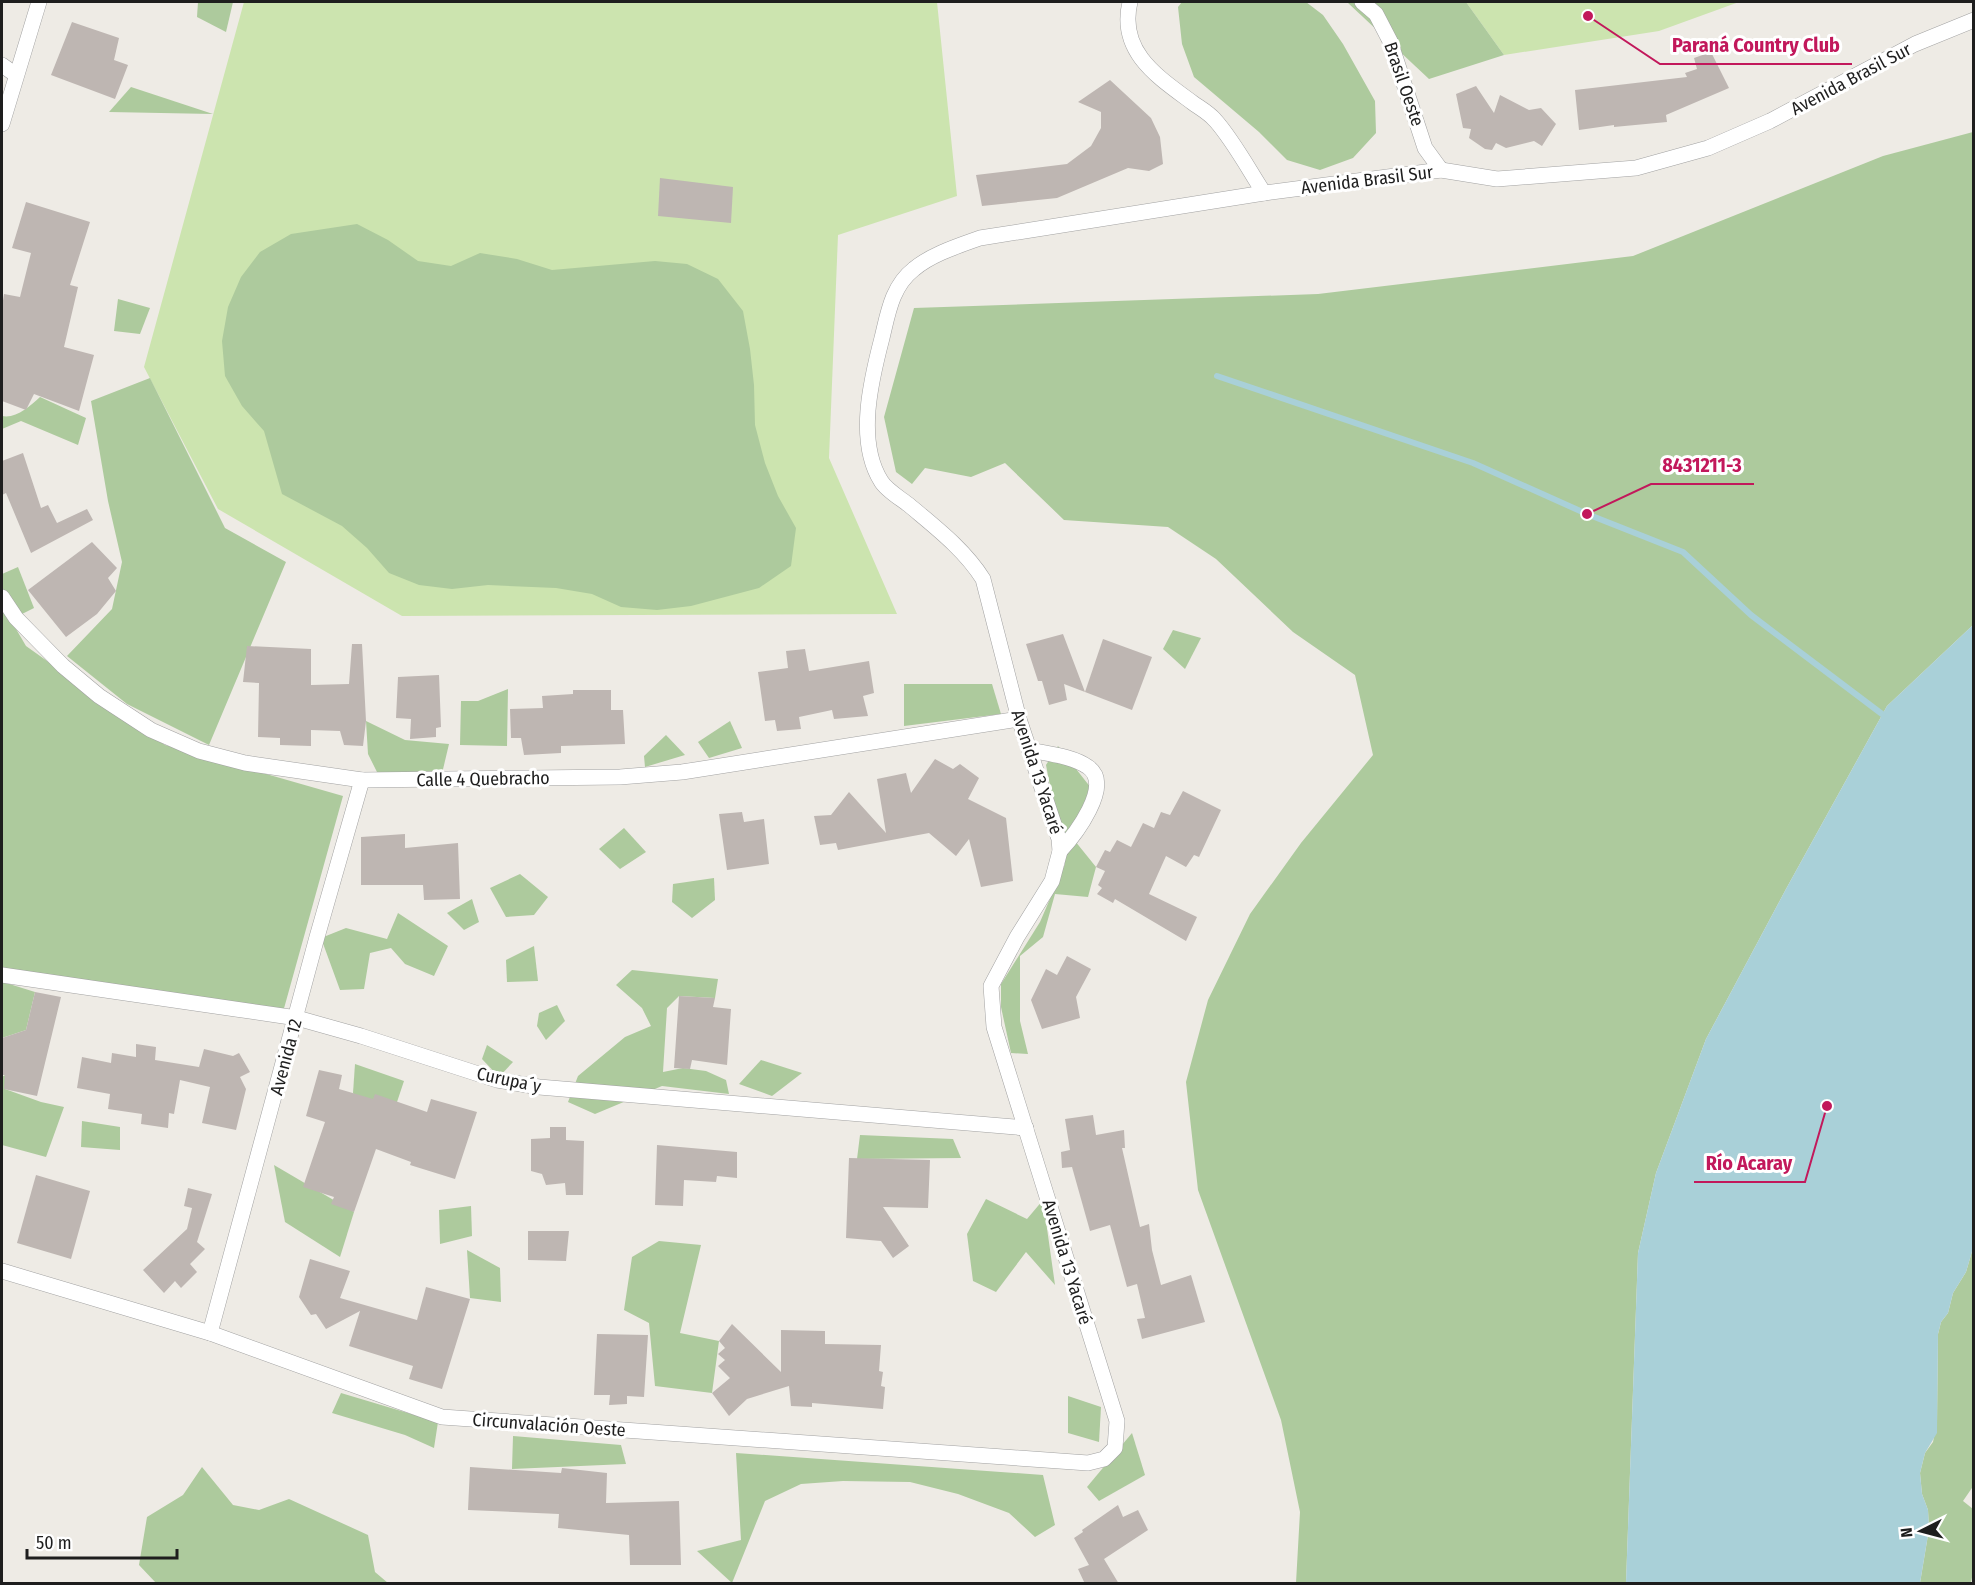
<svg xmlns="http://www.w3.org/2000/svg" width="1975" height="1585" viewBox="0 0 1975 1585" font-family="'Fira Sans Condensed',sans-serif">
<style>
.grass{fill:#cce4af}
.forest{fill:#adca9d}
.water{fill:#a9d0d8}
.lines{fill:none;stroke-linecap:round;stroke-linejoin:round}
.stream{stroke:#a9d0d8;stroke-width:6}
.building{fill:#beb6b2}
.street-casing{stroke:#a2a2a2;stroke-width:16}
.street{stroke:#fff;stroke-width:15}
.labels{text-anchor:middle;stroke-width:6;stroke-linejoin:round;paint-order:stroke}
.street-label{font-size:18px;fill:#1e1e1e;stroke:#fff}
.leader{fill:none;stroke:#c2185b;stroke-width:2}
.callout-dot{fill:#c2185b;stroke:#fff;stroke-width:2}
.callout-label{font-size:20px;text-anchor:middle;font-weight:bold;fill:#c2185b;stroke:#fff;stroke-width:6;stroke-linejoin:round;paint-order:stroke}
</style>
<rect width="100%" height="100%" fill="#eeebe5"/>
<g class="grass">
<path d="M244,2H937L957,196L838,235L829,458L897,614L402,616L218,509L144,367Z"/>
<path d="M1466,2H1739L1659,31L1504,55Z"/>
</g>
<g class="forest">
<path d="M198,2H233L226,32L197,17Z"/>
<path d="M1182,2H1306L1323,15L1343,44L1375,101L1376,133L1353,158L1320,170L1287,160L1259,132L1194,77L1182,44L1178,7Z"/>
<path d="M1347,2H1466L1504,55L1429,79Z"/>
<path d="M131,87L213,114L109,112Z"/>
<path d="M1973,132V625L1887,706L1786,889L1706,1039L1656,1173L1638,1253L1626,1583H1296L1300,1512L1281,1420L1198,1190L1186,1082L1208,1000L1250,914L1301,843L1373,755L1355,675L1293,632L1216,559L1168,527L1064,520L1005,463L971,477L925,468L912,484L896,472L884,417L914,308L1318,294L1633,256L1883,156Z"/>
<path d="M357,224L388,240L418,261L451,266L480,253L517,259L552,270L655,261L687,264L718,279L743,311L750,349L754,385L755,425L765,463L778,496L796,528L791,566L759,588L691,606L657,610L621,607L592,594L556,588L488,585L452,589L419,585L389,573L367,548L342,526L282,494L264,431L242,406L225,376L222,341L228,307L241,277L260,252L291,234Z"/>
<path d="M118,299L150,308L140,334L114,331Z"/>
<path d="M150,378L225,528L286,562L209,745L127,704L67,656L112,609L122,562L108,501L91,401Z"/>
<path d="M40,397L86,418L78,445L21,421L2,429V416C16,419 30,406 40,397Z"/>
<path d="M18,567L34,608L16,617L2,595V574Z"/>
<path d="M2,605L26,646L165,745L343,796L283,1012L2,970Z"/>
<path d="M1173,630L1201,638L1185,669L1163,649Z"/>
<path d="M904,684H992L1001,714L904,726Z"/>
<path d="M508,689L507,746L460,745L461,701H478Z"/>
<path d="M366,721L405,740L449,744L440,782L378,774L368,754Z"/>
<path d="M730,721L742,748L709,758L698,742Z"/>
<path d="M666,735L685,755L645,767L644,756Z"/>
<path d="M1058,746L1095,793L1075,841L1096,867L1088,897L1055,894L1043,937L1020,956V1021L1028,1054L1011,1053L1001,1007V984L1040,922L1065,864L1046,765Z"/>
<path d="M624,828L646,852L620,869L599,849Z"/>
<path d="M520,874L548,897L534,915L506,917L490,888Z"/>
<path d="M714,878L715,900L692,918L672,902L673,884Z"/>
<path d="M472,899L479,922L464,930L447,913Z"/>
<path d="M398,913L448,946L434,976L405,964L391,948L370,953L364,989L340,990L321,938L346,928L387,939Z"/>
<path d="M534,946L538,981L507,982L506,960Z"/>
<path d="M632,970L718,979L715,998L679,996L667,1008L663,1072L683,1068L706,1071L726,1080L729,1094L662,1086L595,1114L568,1102L578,1076L625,1037L651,1026L642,1008L616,985Z"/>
<path d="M3,982L35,992L26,1030L2,1038Z"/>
<path d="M557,1005L565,1021L546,1040L537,1026L539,1013Z"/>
<path d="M487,1045L513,1062L499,1077L482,1059Z"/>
<path d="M761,1060L802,1073L772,1096L739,1084Z"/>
<path d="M355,1064L404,1081L397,1102L370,1108L359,1105L353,1093Z"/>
<path d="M5,1075V1089L41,1102L64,1107L46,1157L2,1145V1077Z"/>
<path d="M82,1121L120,1127V1150L81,1147Z"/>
<path d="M860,1135L953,1139L961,1158L857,1159Z"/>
<path d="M274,1165L354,1212L340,1257L285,1222Z"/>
<path d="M986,1199L1027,1219L1043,1200L1055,1285L1026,1252L996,1292L973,1281L967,1234Z"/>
<path d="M471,1206L472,1236L440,1244L439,1210Z"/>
<path d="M659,1241L701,1245L680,1333L719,1341L712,1393L655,1386L649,1323L624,1310L632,1257Z"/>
<path d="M1973,1248L1974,1485L1963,1501L1973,1509L1974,1566L1971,1583H1920L1929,1529L1928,1510L1922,1494L1920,1473L1925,1453L1933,1442L1937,1422L1938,1334L1941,1322L1948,1313L1953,1293L1966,1272Z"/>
<path d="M467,1250L500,1268L501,1302L470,1298Z"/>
<path d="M341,1393L438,1422L434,1448L405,1435L332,1413Z"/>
<path d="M1068,1396L1101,1407L1099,1442L1068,1433Z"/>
<path d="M1132,1433L1145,1475L1099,1501L1087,1487Z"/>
<path d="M513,1436L621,1445L626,1464L512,1469Z"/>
<path d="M736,1453L1043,1475L1055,1525L1035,1537L1009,1513L958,1494L910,1482L843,1481L801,1484L765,1501L732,1583L697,1551L741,1540Z"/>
<path d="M202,1467L233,1505L259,1510L289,1499L368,1535L375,1572L388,1583H156L139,1565L147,1517L183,1495Z"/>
</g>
<path class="water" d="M1973,625V1248L1966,1272L1953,1293L1948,1313L1941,1322L1938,1334L1937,1433L1925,1453L1920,1473L1922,1494L1928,1510L1929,1529L1920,1583H1626L1638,1253L1656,1173L1706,1039L1786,889L1887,706Z"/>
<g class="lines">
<path class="stream" d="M1217,376L1473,463L1587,514L1683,552L1751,615L1882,714"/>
</g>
<g class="building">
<path d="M72,22L119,38L114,60L128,65L115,99L51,75Z"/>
<path d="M1711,52L1729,88L1666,115L1667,122L1614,127V125L1579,130L1575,90L1687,77L1685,73L1697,69L1694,58Z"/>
<path d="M1110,80L1151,118L1160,137L1163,164L1149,171L1128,168L1057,198L982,206L976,175L1067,164L1091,146L1101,128V112L1078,102Z"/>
<path d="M1476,86L1494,113L1500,95L1529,110L1541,108L1556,124L1542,146L1534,141L1506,148L1496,143L1492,150L1485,149L1469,138L1471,129L1463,128L1456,94Z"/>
<path d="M660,178L733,187L731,223L658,216Z"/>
<path d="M26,202L90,222L70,285L78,287L64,347L94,355L79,411L34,394L26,410L2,401V307L4,294L20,297L31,253L12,248Z"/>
<path d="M23,453L41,508L48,505L57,523L87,509L93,520L31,553L6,493L2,495V461Z"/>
<path d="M92,542L117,568L108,578L116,591L97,614L66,637L28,590Z"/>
<path d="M1063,634L1085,692L1064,684L1067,700L1049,705L1042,681H1038L1026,644Z"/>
<path d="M1103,639L1152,657L1132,710L1085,692Z"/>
<path d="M352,644H362L366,721L363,746L344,745L340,731L311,730V746L280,745V738L258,737L259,683L243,682L247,646L311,649V685L349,684Z"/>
<path d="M805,649L809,671L869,661L874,693L863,696L868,716L834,719L832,710L799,717L801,729L777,731L775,720L765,721L758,672L788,668L786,651Z"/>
<path d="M439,675L441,727L436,728V737L410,739L411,719L396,718L398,677Z"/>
<path d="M573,690H611V710H623L625,744L561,746V753L524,755L521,738H511L510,709L543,708L542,696L573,694Z"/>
<path d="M935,759L953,769L960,764L979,778L968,799L1006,818L1013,881L981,887L969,839L956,856L929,833L838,850L836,843L820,845L814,816L831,815L849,792L886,833L877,779L906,773L911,793Z"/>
<path d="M1183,791L1221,810L1199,857L1194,855L1186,867L1166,856L1149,894L1197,917L1186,941L1115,899L1113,903L1097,894L1102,888L1098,885L1105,871L1096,867L1105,850L1110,852L1117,840L1131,847L1143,823L1154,828L1161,812L1170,815Z"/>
<path d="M742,812L744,822L764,819L769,864L727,870L719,814Z"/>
<path d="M405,834V848L458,843L460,899L424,900L423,885H361V837Z"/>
<path d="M1067,956L1091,969L1076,997L1080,1018L1042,1029L1031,1000L1046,969L1057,975Z"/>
<path d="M35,992L61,997L37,1096L4,1089L5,1075H2V1038L26,1030Z"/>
<path d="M679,996L715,998L713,1007L731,1009L727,1065L692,1060L690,1069L674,1068Z"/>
<path d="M136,1044L156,1047L155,1060L199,1067L204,1049L233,1056L239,1053L250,1072L240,1077L246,1089L236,1130L202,1123L210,1087L180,1080L174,1114L169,1113L168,1128L141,1124L142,1114L108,1109L110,1094L77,1088L82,1057L111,1063L112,1053L136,1057Z"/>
<path d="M319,1070L342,1075L339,1089L373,1099L375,1094L427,1112L431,1099L477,1112L455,1179L410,1165L411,1162L376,1149L354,1212L331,1204L334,1197L303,1187L325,1122L306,1116Z"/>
<path d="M1093,1115L1096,1135L1124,1130L1125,1148H1122L1140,1227L1149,1224L1152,1250L1161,1285L1191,1275L1205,1322L1142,1339L1137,1319L1145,1318L1137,1284L1127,1287L1110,1225L1090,1231L1072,1167L1062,1168L1061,1152L1070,1150L1065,1119Z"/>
<path d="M550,1127H566V1140L584,1141L583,1195H566L565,1183L546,1185L542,1174L531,1171V1139L550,1138Z"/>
<path d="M657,1145L737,1152V1178L717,1176L716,1182L684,1180L683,1206L655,1205Z"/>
<path d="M849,1158L930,1160L928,1208L883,1207L909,1246L893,1258L881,1241L846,1238Z"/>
<path d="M36,1175L90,1191L71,1259L17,1243Z"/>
<path d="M188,1188L212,1194L197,1242L205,1249L190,1264L197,1272L181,1288L175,1281L164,1293L143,1270L187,1229L192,1208L184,1206Z"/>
<path d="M528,1231H569L566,1261L528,1260Z"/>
<path d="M310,1259L350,1271L340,1298L417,1320L426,1287L470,1299L442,1389L409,1379L413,1366L349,1346L360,1311L326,1329L316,1314L311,1315L299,1297Z"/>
<path d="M732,1324L781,1372V1330L825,1331V1344L881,1345L879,1371L883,1372L881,1386L885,1387L883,1409L812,1403V1407L791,1406L789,1386L747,1399L729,1416L712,1393L730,1378L718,1366L725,1360L718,1354L725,1348L719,1341Z"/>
<path d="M597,1334L648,1335L644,1397L627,1396V1404L609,1405L610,1395H594Z"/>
<path d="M470,1467L561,1473L562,1468L607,1473L606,1503L679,1501L681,1565H630L629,1535L558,1528L559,1514L468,1510Z"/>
<path d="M1118,1505L1123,1517L1138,1510L1148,1530L1104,1559L1119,1584H1085L1078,1569L1089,1565L1074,1538L1083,1532L1082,1530Z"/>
</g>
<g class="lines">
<defs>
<g id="street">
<path d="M1130,2C1118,52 1158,77 1193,103C1200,108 1209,113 1215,120C1233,140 1249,170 1264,193"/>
<path d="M1362,2L1376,14L1390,41L1425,148L1441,170"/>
<path d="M2,65L16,75"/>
<path d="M2,124L39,2"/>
<path d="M2,597L16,618L63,666L99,696L151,730L199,751L245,763L362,780L620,777L682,772L1019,719"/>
<path d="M1030,750C1048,754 1073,756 1088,767C1114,785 1074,836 1060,851"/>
<path d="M2,975L297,1018L361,1036L497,1080L539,1087L1026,1128"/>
<path d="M2,1271L210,1333L442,1417L1088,1463L1104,1459L1115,1448L1117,1421L994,1027L991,986L1017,937L1052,881L1060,851L1059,839L1019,719L983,579C964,549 935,527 909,505C900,498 886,490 881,481C856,441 871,380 882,338C888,313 892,286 914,269C932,254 958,246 980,238L1264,193L1441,170L1497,179L1636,168L1708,148L1770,121L1915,44L1974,20"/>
<path d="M210,1333L317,937L362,780"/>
</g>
</defs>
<use href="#street" class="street-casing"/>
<use href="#street" class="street"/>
</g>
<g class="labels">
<g class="street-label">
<text transform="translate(1851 79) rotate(-28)" y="6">Avenida Brasil Sur</text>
<text transform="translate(1404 84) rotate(71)" y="6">Brasil Oeste</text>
<text transform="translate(1367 180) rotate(-7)" y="6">Avenida Brasil Sur</text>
<text transform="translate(1037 772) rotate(72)" y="6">Avenida 13 Yacaré</text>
<text transform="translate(483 779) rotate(-1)" y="6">Calle 4 Quebracho</text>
<text transform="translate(286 1057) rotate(-75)" y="6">Avenida 12</text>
<text transform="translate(509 1080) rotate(12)" y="6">Curupa´y</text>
<text transform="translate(1067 1262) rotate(73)" y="6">Avenida 13 Yacaré</text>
<text transform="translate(549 1425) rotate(4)" y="6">Circunvalación Oeste</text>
</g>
</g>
<path class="leader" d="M1588 16L1660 64H1852M1587 514L1651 484H1754M1827 1106L1805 1182H1694"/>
<g class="callout-dot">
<circle cx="1588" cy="16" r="6"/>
<circle cx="1587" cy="514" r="6"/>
<circle cx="1827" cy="1106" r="6"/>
</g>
<g class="callout-label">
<text x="1756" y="52">Paraná Country Club</text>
<text x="1702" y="472">8431211-3</text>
<text x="1749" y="1170">Río Acaray</text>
</g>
<rect width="1975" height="1585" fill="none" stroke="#1e1e1e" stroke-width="6"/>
<g transform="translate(1921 1531) rotate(264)" stroke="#ffffff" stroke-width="4.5" paint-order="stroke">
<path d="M0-4.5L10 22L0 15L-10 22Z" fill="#1e1e1e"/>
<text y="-9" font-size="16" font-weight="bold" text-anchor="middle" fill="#1e1e1e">N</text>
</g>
<path d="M27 1549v9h150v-9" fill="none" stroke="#1e1e1e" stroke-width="3"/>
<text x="36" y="1549" font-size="18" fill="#1e1e1e" stroke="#ffffff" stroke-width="4.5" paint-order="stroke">50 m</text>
</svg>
